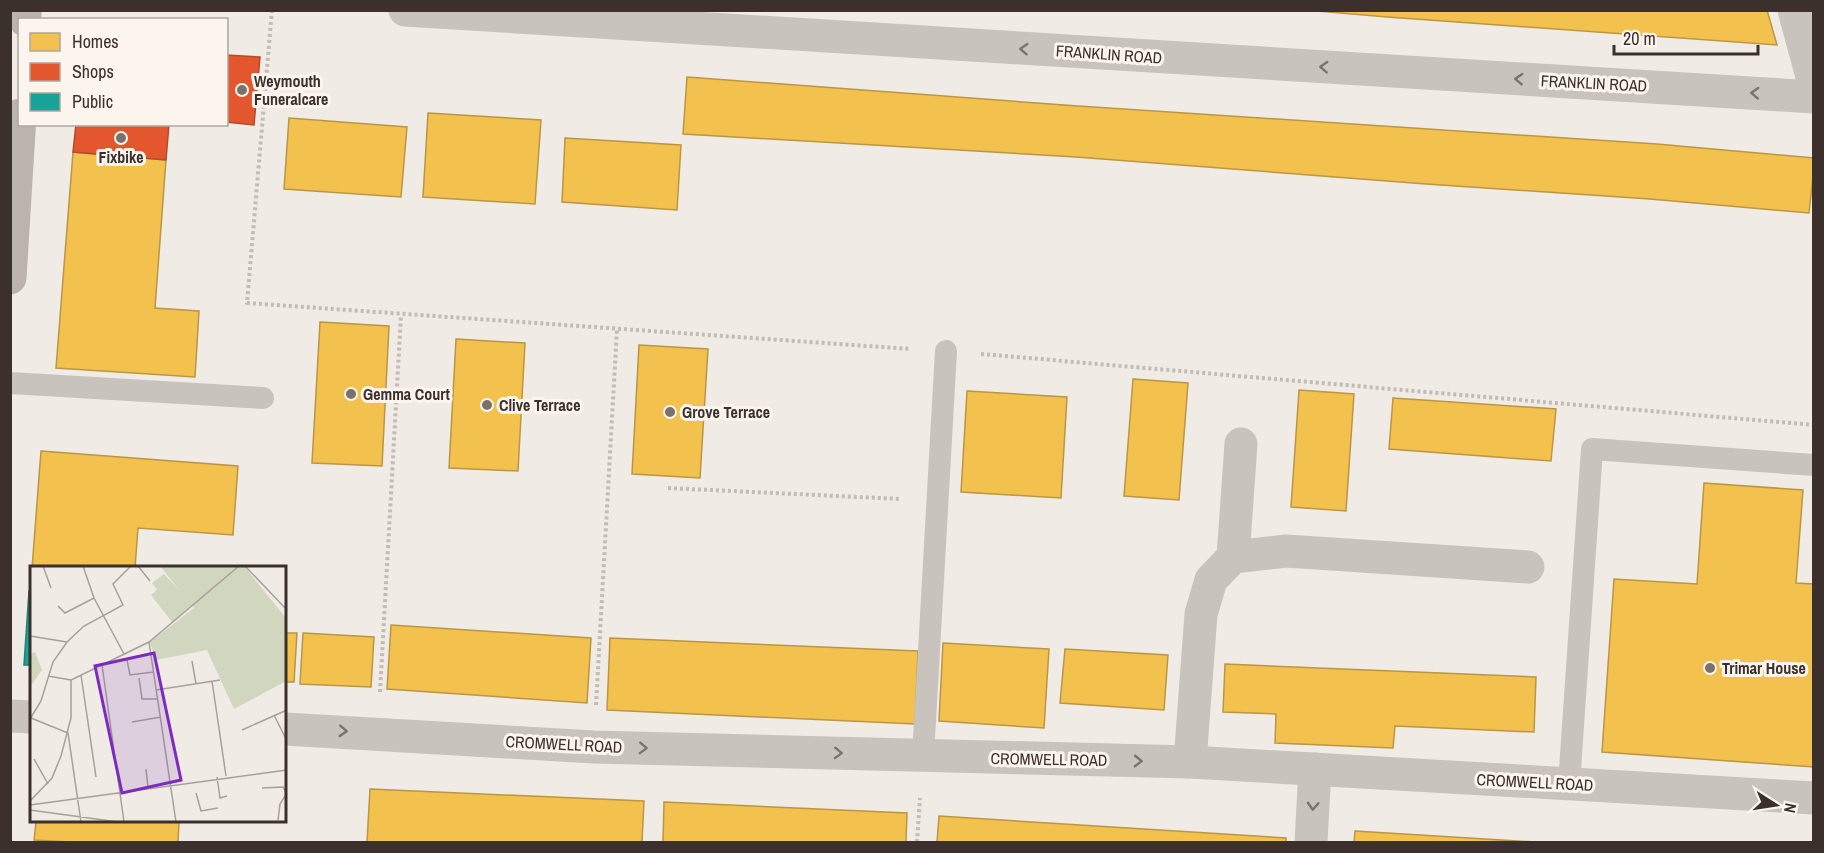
<svg xmlns="http://www.w3.org/2000/svg" width="1824" height="853" viewBox="0 0 1824 853" font-family="'Archivo Narrow',sans-serif">
<style>
.homes{fill:#f2c14e;stroke:#bb9644;stroke-width:1.5}
.shops{fill:#e4572e;stroke:#b14b2d;stroke-width:1.5}
.public{fill:#17a398;stroke:#228077;stroke-width:1.5}
.lines{fill:none;stroke-linecap:round;stroke-linejoin:round}
.path{stroke:#c2bbb6;stroke-width:4;stroke-dasharray:3 3;stroke-linecap:butt}
.lane{stroke:#c9c3be;stroke-width:22}
.street{stroke:#c9c3be;stroke-width:33}
.secondary{stroke:#bab3ae;stroke-width:33}
.oneway{stroke:#7b726d}
.poi-dot{fill:#7a716c;stroke:#fbf5ee;stroke-width:2}
.labels{text-anchor:middle;stroke-width:6;stroke-linejoin:round;paint-order:stroke}
.street-label{font-size:16px;fill:#3b302b;stroke:#fbf5ee}
.poi-label{font-size:16px;font-weight:bold;fill:#3b302b;stroke:#fbf5ee;text-anchor:start}
.inset-road{fill:none;stroke:#a8a09b;stroke-width:1.5}
.view{fill:#7b2cbf;fill-opacity:0.15;stroke:#7b2cbf;stroke-width:3}
.inset-edge{fill:none;stroke:#3b302b;stroke-width:3}
</style>
<rect width="100%" height="100%" fill="#f0ebe5"/>
<g class="homes">
<path d="M1305,10H1767L1777,45L1387,17Z"/>
<path d="M687,77L1078,106L1657,144L1814,158V168L1809,213L1650,199L1426,184L1076,157L683,134Z"/>
<path d="M428,113L541,120L535,204L423,197Z"/>
<path d="M289,118L407,127L401,197L284,189Z"/>
<path d="M565,138L681,145L677,210L562,202Z"/>
<path d="M73,152L166,160L155,308L199,311L195,377L56,368Z"/>
<path d="M320,322L389,326L382,466L312,463Z"/>
<path d="M456,339L525,343L518,471L449,468Z"/>
<path d="M639,345L708,349L700,478L632,474Z"/>
<path d="M1133,379L1188,383L1179,500L1124,496Z"/>
<path d="M1299,390L1354,394L1346,511L1291,507Z"/>
<path d="M967,391L1067,397L1061,498L961,492Z"/>
<path d="M1393,398L1556,409L1551,461L1389,449Z"/>
<path d="M41,451L238,466L233,535L138,528L135,568H32Z"/>
<path d="M1704,483L1803,490L1796,583L1814,584V767L1602,752L1614,579L1697,584Z"/>
<path d="M391,625L591,638L587,703L387,689Z"/>
<path d="M285,633H297L294,682H285Z"/>
<path d="M303,633L374,637L371,687L300,684Z"/>
<path d="M610,638L918,651L915,724L607,710Z"/>
<path d="M943,643L1049,649L1044,728L939,721Z"/>
<path d="M1065,649L1168,655L1164,710L1060,703Z"/>
<path d="M1225,664L1536,677L1534,732L1395,726L1393,748L1275,743L1276,714L1223,712Z"/>
<path d="M370,789L644,801L642,842H367Z"/>
<path d="M664,802L907,813L906,842H663Z"/>
<path d="M939,816L1286,838V842H937Z"/>
<path d="M36,822H179L178,842H70L34,840Z"/>
<path d="M1355,831L1535,842H1354Z"/>
</g>
<g class="shops">
<path d="M226,55L260,57L254,125L226,122Z"/>
<path d="M76,124H169L166,160L73,152Z"/>
</g>
<path class="public" d="M29,591H32V665H24Z"/>
<g class="lines">
<g class="path">
<path d="M272,10L247,303L911,349"/>
<path d="M981,354L1814,425"/>
<path d="M668,488L901,499"/>
<path d="M380,692L401,315"/>
<path d="M596,705L617,329"/>
<path d="M917,842L920,798"/>
</g>
<g class="lane">
<path d="M10,383L263,398"/>
<path d="M923,756L946,351"/>
<path d="M1569,784L1592,449L1814,465"/>
</g>
<g class="street">
<path d="M405,10L1814,97"/>
<path d="M1794,10L1814,84"/>
<path d="M1233,557L1241,444"/>
<path d="M10,716L32,717"/>
<path d="M285,729L594,747L1190,762L1814,798"/>
<path d="M1190,762L1201,614L1211,580L1233,557L1286,551L1528,567"/>
<path d="M1311,842L1315,769"/>
</g>
<g class="secondary">
<path d="M25,20V10"/>
<path d="M10,278L20,115"/>
</g>
</g>
<defs><path id="oneway-chevron" d="M-2-3.5L2.5 0L-2 3.5" fill="none" stroke-width="1.6" stroke-linecap="round" stroke-linejoin="round" transform="scale(1.5)"/></defs>
<g class="oneway">
<use href="#oneway-chevron" transform="translate(1024 49) rotate(-176)"/>
<use href="#oneway-chevron" transform="translate(1324 67) rotate(-177)"/>
<use href="#oneway-chevron" transform="translate(1519 79) rotate(-177)"/>
<use href="#oneway-chevron" transform="translate(1755 93) rotate(-177)"/>
<use href="#oneway-chevron" transform="translate(343 731) rotate(3)"/>
<use href="#oneway-chevron" transform="translate(643 748) rotate(2)"/>
<use href="#oneway-chevron" transform="translate(838 753) rotate(2)"/>
<use href="#oneway-chevron" transform="translate(1138 761) rotate(1)"/>
<use href="#oneway-chevron" transform="translate(1313 806) rotate(93)"/>
</g>
<g class="poi-dot">
<circle cx="242" cy="90" r="6"/>
<circle cx="121" cy="138" r="6"/>
<circle cx="351" cy="394" r="6"/>
<circle cx="487" cy="405" r="6"/>
<circle cx="670" cy="412" r="6"/>
<circle cx="1710" cy="668" r="6"/>
</g>
<g class="labels">
<g class="street-label">
<text transform="translate(1109 54) rotate(4)" y="6">FRANKLIN ROAD</text>
<text transform="translate(1594 83) rotate(3)" y="6">FRANKLIN ROAD</text>
<text transform="translate(564 744) rotate(3)" y="6">CROMWELL ROAD</text>
<text transform="translate(1049 759) rotate(1)" y="6">CROMWELL ROAD</text>
<text transform="translate(1535 782) rotate(3)" y="6">CROMWELL ROAD</text>
</g>
<g class="poi-label">
<text x="254" y="87">Weymouth<tspan x="254" dy="18">Funeralcare</tspan></text>
<text x="121" y="163" text-anchor="middle">Fixbike</text>
<text x="363" y="400">Gemma Court</text>
<text x="499" y="411">Clive Terrace</text>
<text x="682" y="418">Grove Terrace</text>
<text x="1722" y="674">Trimar House</text>
</g>
</g>
<g transform="translate(30 566)">
<rect width="256" height="256" fill="#f0ebe5"/>
<path d="M130,0H214L256,52V115L204,143L177,84L126,94L120,76L164,42L162,39L142,56L121,29L127,24L122,17L134,8L150,25ZM5,86L12,104L0,121V88Z" fill="#d1d6bf"/>
<path class="inset-road" d="M13,0L21,22M53,0L64,32L94,88M108,0L120,15M215,0L257,44M28,40L35,47L64,32M0,70L37,76M119,76L146,256M97,94L100,109L123,106M162,95L166,118M72,99L94,256M51,109L66,211M18,110L41,114M109,112L112,133H127M182,115L196,210M126,124L190,114M244,149L257,175M1,152L38,167L51,256M0,153L11,135L23,96L37,76L54,60L93,39L83,18L101,0M102,156L131,151M212,164L257,144M4,193L18,218M116,203L118,221M187,211L190,232L197,230M232,222L253,221L256,227M166,227L171,245L188,242M0,235L22,212L31,190L41,152V114L119,76L209,0M0,239L257,204M0,244L88,256M248,254L250,238L257,227"/>
<path class="view" d="M124,87L151,214L92,227L65,100Z"/>
<rect width="256" height="256" class="inset-edge"/>
</g>
<rect width="1824" height="853" fill="none" stroke="#3b302b" stroke-width="24"/>
<rect x="18" y="18" width="210" height="108" fill="#fbf5ee" stroke="#aea6a0" stroke-width="1.5"/>
<rect x="30" y="33" width="30" height="18" fill="#f2c14e" stroke="#aea6a0" stroke-width="1.5"/>
<text x="72" y="48" font-size="18" fill="#3b302b">Homes</text>
<rect x="30" y="63" width="30" height="18" fill="#e4572e" stroke="#aea6a0" stroke-width="1.5"/>
<text x="72" y="78" font-size="18" fill="#3b302b">Shops</text>
<rect x="30" y="93" width="30" height="18" fill="#17a398" stroke="#aea6a0" stroke-width="1.5"/>
<text x="72" y="108" font-size="18" fill="#3b302b">Public</text>
<g transform="translate(1776 805) rotate(102)" stroke="#fbf5ee" stroke-width="4.5" paint-order="stroke">
<path d="M0-4.5L10 22L0 15L-10 22Z" fill="#3b302b"/>
<text y="-9" font-size="16" font-weight="bold" text-anchor="middle" fill="#3b302b">N</text>
</g>
<path d="M1614 45v9h144v-9" fill="none" stroke="#3b302b" stroke-width="3"/>
<text x="1623" y="45" font-size="18" fill="#3b302b" stroke="#fbf5ee" stroke-width="4.5" paint-order="stroke">20 m</text>
</svg>
